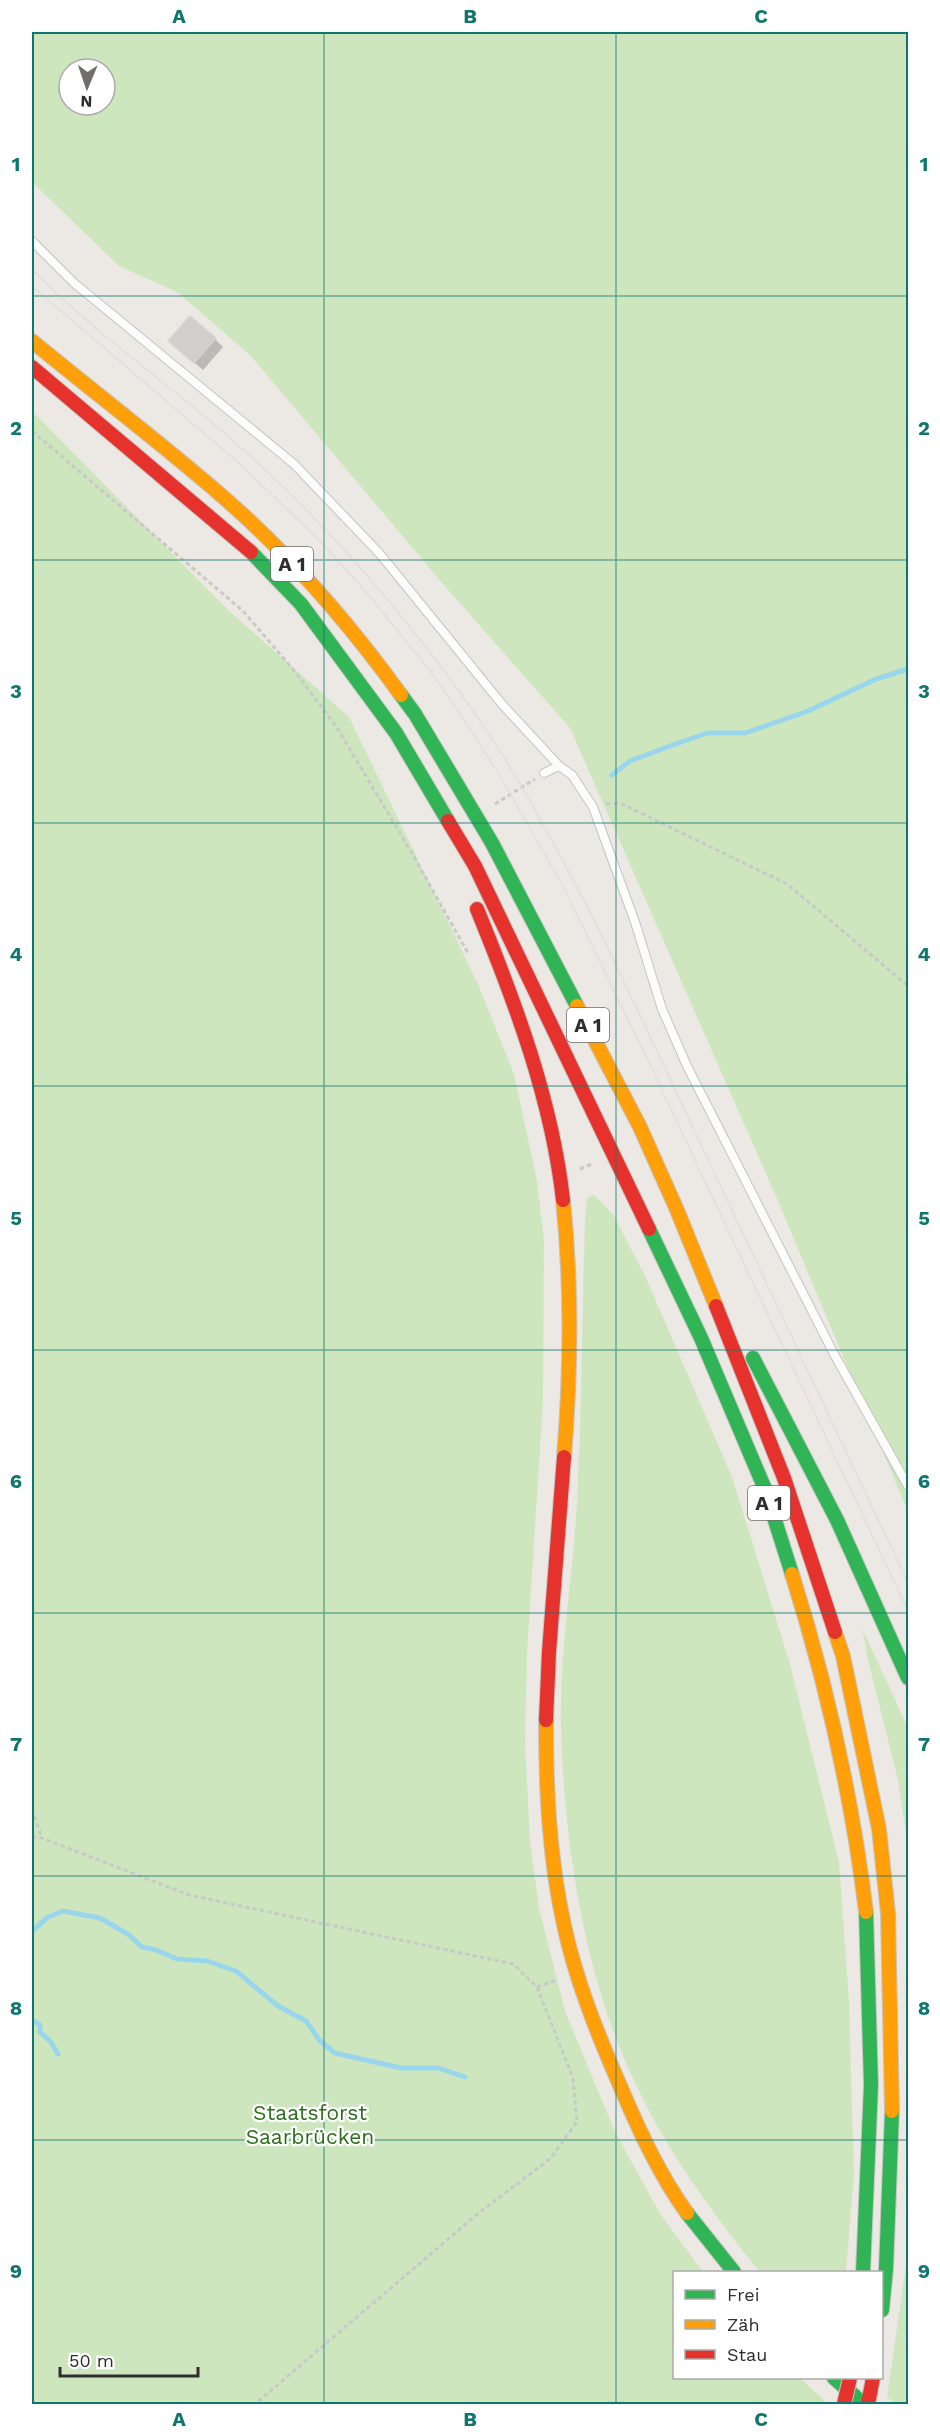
<svg xmlns="http://www.w3.org/2000/svg" width="940" height="2436" viewBox="0 0 940 2436" font-family="'Work Sans',sans-serif">
<style>
.green{fill:#cee6be;fill-rule:evenodd}
.shadow{fill:#0003}
.lines{fill:none;stroke-linecap:round;stroke-linejoin:round}
.stream{stroke:#99d6ec;stroke-width:5}
.building{fill:#d1cecb;stroke:#d7d4d0;stroke-width:1.5}
.lane-casing{stroke:#c5c4c5;stroke-width:10}
.fast-casing{stroke:#c6c5c4;stroke-width:16}
.slow-casing{stroke:#c6c5c4;stroke-width:16}
.jam-casing{stroke:#c6c5c4;stroke-width:16}
.path{stroke:#c9c9c8;stroke-width:3;stroke-dasharray:4.5 3;stroke-linecap:butt}
.lane{stroke:#fcfcfb;stroke-width:8}
.fast{stroke:#30b455;stroke-width:14}
.slow{stroke:#ff9f0a;stroke-width:14}
.jam{stroke:#e5322d;stroke-width:14}
.tram{stroke:#dfdfe1;stroke-width:1.5}
.jam-bridge-casing{stroke:#c6c5c4;stroke-width:16;stroke-linecap:butt}
.jam-bridge{stroke:#e5322d;stroke-width:14}
.grid{fill:none;stroke:#0f766e;stroke-width:1.5;stroke-opacity:0.55}
.labels{text-anchor:middle;stroke-width:4.5;stroke-linejoin:round;paint-order:stroke}
.shield{fill:#fff;stroke:#6d6d6d;stroke-width:1.5}
.shield-label{font-size:20px;font-weight:bold;fill:#2e2e2e}
.park-label{font-size:21px;fill:#2c6e1b;stroke:#fff}
.neatline{fill:none;stroke:#0f766e;stroke-width:2}
.grid-label{font-size:20px;text-anchor:middle;font-weight:bold;fill:#0f766e}
</style>
<rect width="100%" height="100%" fill="#ece8e4"/>
<g class="green">
<path d="M32,32H908V1512L778,1201L570,728L443,584L250,355L177,292L119,266L32,182ZM69,69H105V105H69Z"/>
<path d="M32,411L227,609L349,717L478,984L514,1074L537,1181L544,1241L543,1401L527,1653L525,1742L530,1841L539,1908L565,2011L615,2132L661,2215L703,2272H674V2378H800L828,2404H32Z"/>
<path d="M594,1195L613,1214L646,1278L732,1477L790,1664L839,1862L849,2001L854,2175L846,2272H760C706,2206 654,2133 622,2053C581,1953 564,1836 561,1728C559,1653 573,1577 577,1502C582,1408 582,1314 585,1220L587,1198Z"/>
<path d="M862,1628L908,1728V1847L898,1780L869,1664Z"/>
<path d="M908,2218V2404H895L887,2397L906,2265Z"/>
</g>
<path class="shadow" d="M215,339L223,347L203,370L178,349Z"/>
<g class="lines">
<g class="stream">
<path d="M612,775L630,761L670,746L707,733H745L808,711L876,679L908,669"/>
<path d="M32,1931L48,1917L63,1911L100,1918L129,1935L142,1947L156,1950L177,1959L207,1961L236,1971L278,2006L306,2021L320,2041L335,2053L401,2068H438L465,2077"/>
<path d="M32,2020L40,2025V2032L51,2042L58,2054"/>
</g>
</g>
<path class="building" d="M190,316L216,338L194,363L168,341Z"/>
<g class="lines">
<defs>
<g id="lane">
<path d="M32,241L74,283L294,464L380,554L501,703L559,766"/>
<path d="M544,773L559,766L572,775L593,807L635,922L662,1009L687,1066L834,1354L908,1486"/>
</g>
<g id="fast">
<path d="M251,552L301,604L396,733L448,821"/>
<path d="M401,695L415,714L492,843L577,1006"/>
<path d="M649,1229L701,1338L765,1489L792,1574"/>
<path d="M753,1358L837,1520L908,1678"/>
<path d="M687,2213L734,2272"/>
<path d="M863,2272L871,2085L866,1912"/>
<path d="M882,2310L886,2269L892,2111"/>
<path d="M834,2378L864,2404"/>
</g>
<g id="slow">
<path d="M32,341C95,393 161,443 222,496C290,555 349,623 401,695"/>
<path d="M577,1006L640,1127L677,1210L716,1306"/>
<path d="M563,1200C572,1286 571,1371 564,1457"/>
<path d="M792,1574C827,1685 852,1797 866,1912"/>
<path d="M835,1632L843,1656L879,1829L888,1913L892,2111"/>
<path d="M546,1720C546,1789 549,1857 564,1925C576,1981 598,2035 621,2088C640,2132 659,2174 687,2213"/>
</g>
<g id="jam">
<path d="M32,367L251,552"/>
<path d="M448,821L475,866L649,1229"/>
<path d="M477,909C515,1002 552,1100 563,1200"/>
<path d="M716,1306L784,1478L835,1632"/>
<path d="M546,1720L549,1652L564,1457"/>
<path d="M868,2404L873,2378"/>
</g>
</defs>
<use href="#lane" class="lane-casing"/>
<use href="#fast" class="fast-casing"/>
<use href="#slow" class="slow-casing"/>
<use href="#jam" class="jam-casing"/>
<g class="path">
<path d="M32,431L243,611L292,668L336,726L413,855L469,955"/>
<path d="M495,804L535,779"/>
<path d="M606,804L620,803L787,884L908,986"/>
<path d="M580,1169L594,1163"/>
<path d="M32,1809L42,1838"/>
<path d="M32,1837L42,1838L189,1895L513,1964L537,1987L573,2078L577,2122L550,2159L480,2212L255,2404"/>
<path d="M537,1987L557,1980"/>
</g>
<use href="#lane" class="lane"/>
<use href="#fast" class="fast"/>
<use href="#slow" class="slow"/>
<use href="#jam" class="jam"/>
<g class="tram">
<path d="M32,269C86,325 149,370 209,420C283,482 351,553 411,628C449,676 486,726 517,779C584,892 639,1013 695,1132C766,1282 837,1433 908,1583"/>
<path d="M32,286L241,465L320,541L367,593L430,671L454,705L499,774L565,890L651,1067L908,1611"/>
</g>
<defs>
<path id="jam-bridge" d="M844,2404L850,2378"/>
</defs>
<use href="#jam-bridge" class="jam-bridge-casing"/>
<use href="#jam-bridge" class="jam-bridge"/>
</g>
<path class="grid" d="M324,32V2404M616,32V2404M32,296H908M32,560H908M32,823H908M32,1086H908M32,1350H908M32,1613H908M32,1876H908M32,2140H908"/>
<g class="labels">
<g class="shield">
<rect x="271" y="547" width="42" height="34" rx="4.5"/>
<rect x="567" y="1008" width="42" height="34" rx="4.5"/>
<rect x="748" y="1486" width="42" height="34" rx="4.5"/>
</g>
<g class="shield-label">
<text x="292" y="571">A 1</text>
<text x="588" y="1032">A 1</text>
<text x="769" y="1510">A 1</text>
</g>
<g class="park-label">
<text x="310" y="2120">Staatsforst<tspan x="310" dy="24">Saarbrücken</tspan></text>
</g>
</g>
<rect width="940" height="2436" fill="none" stroke="#ffffff" stroke-width="66"/>
<rect x="673" y="2271" width="210" height="108" fill="#ffffff" stroke="#ababab" stroke-width="1.5"/>
<rect x="685" y="2290" width="30" height="9" fill="#30b455" stroke="#ababab" stroke-width="1.5"/>
<text x="727" y="2301" font-size="18" fill="#2e2e2e">Frei</text>
<rect x="685" y="2320" width="30" height="9" fill="#ff9f0a" stroke="#ababab" stroke-width="1.5"/>
<text x="727" y="2331" font-size="18" fill="#2e2e2e">Zäh</text>
<rect x="685" y="2350" width="30" height="9" fill="#e5322d" stroke="#ababab" stroke-width="1.5"/>
<text x="727" y="2361" font-size="18" fill="#2e2e2e">Stau</text>
<g transform="translate(87 87) rotate(182)"><circle r="28" fill="#ffffff" stroke="#ababab" stroke-width="1.5"/>
<path d="M0-4.5L10 22L0 15L-10 22Z" fill="#706f6e"/>
<text y="-9" font-size="16" font-weight="bold" text-anchor="middle" fill="#2e2e2e">N</text>
</g>
<path d="M60 2367v9h138v-9" fill="none" stroke="#2e2e2e" stroke-width="3"/>
<text x="69" y="2367" font-size="18" fill="#2e2e2e" stroke="#ffffff" stroke-width="4.5" paint-order="stroke">50 m</text>
<rect x="33" y="33" width="874" height="2370" class="neatline"/>
<g class="grid-label">
<text x="179" y="23">A</text>
<text x="470" y="23">B</text>
<text x="761" y="23">C</text>
<text x="16" y="171">1</text>
<text x="924" y="171">1</text>
<text x="16" y="435">2</text>
<text x="924" y="435">2</text>
<text x="16" y="698">3</text>
<text x="924" y="698">3</text>
<text x="16" y="961">4</text>
<text x="924" y="961">4</text>
<text x="16" y="1225">5</text>
<text x="924" y="1225">5</text>
<text x="16" y="1488">6</text>
<text x="924" y="1488">6</text>
<text x="16" y="1751">7</text>
<text x="924" y="1751">7</text>
<text x="16" y="2015">8</text>
<text x="924" y="2015">8</text>
<text x="16" y="2278">9</text>
<text x="924" y="2278">9</text>
<text x="179" y="2426">A</text>
<text x="470" y="2426">B</text>
<text x="761" y="2426">C</text>
</g>
</svg>
